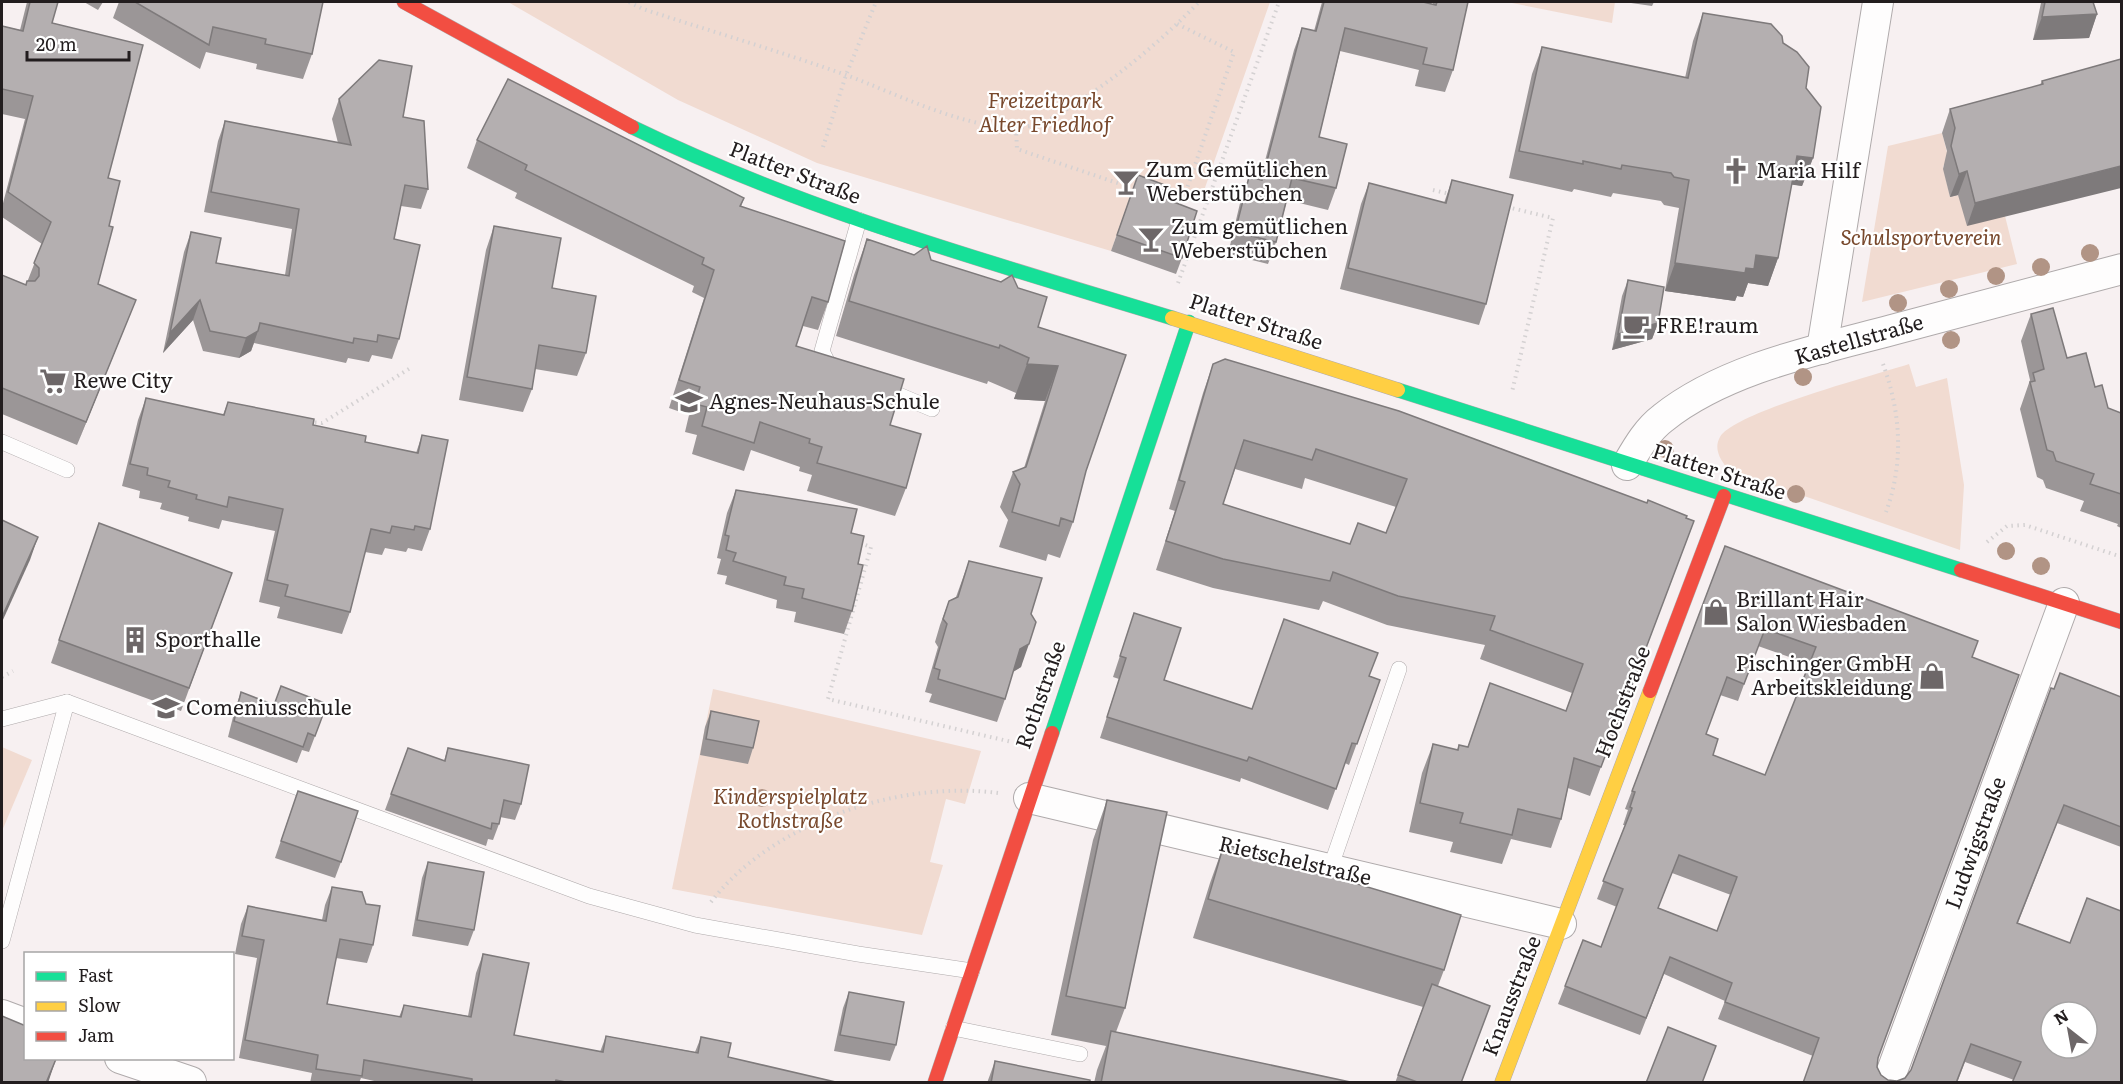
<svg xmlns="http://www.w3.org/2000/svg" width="2123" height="1084" viewBox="0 0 2123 1084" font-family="Literata,serif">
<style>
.green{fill:#f1dbd1}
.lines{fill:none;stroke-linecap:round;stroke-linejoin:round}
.lane-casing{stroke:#afaaab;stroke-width:16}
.street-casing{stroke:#afaaab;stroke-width:32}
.fast-casing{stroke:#afaaab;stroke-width:15}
.slow-casing{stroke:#afaaab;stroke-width:15}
.jam-casing{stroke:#afaaab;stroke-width:15}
.path{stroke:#d4d1d2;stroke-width:4;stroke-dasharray:1.5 4.5;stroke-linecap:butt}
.lane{stroke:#fefdfd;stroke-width:15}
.street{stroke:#fefdfd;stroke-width:30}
.fast{stroke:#16e098;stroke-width:14}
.slow{stroke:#ffcf43;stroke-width:14}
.jam{stroke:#f24e42;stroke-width:14}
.tree{fill:#b19485}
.wall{fill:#9b9697;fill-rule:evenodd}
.shaded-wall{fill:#7e7a7b}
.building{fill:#b4afb0;stroke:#7e7a7b;stroke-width:1.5;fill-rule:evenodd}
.labels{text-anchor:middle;stroke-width:4.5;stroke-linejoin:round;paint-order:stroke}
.park-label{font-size:21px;font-style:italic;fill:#78482c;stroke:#fff}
.poi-label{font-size:21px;fill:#221d1e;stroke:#fff;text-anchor:start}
.street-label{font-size:21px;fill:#221d1e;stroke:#fff}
</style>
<rect width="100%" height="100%" fill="#f7f0f1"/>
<g class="green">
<path d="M508,2H1270L1200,202L1136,179L1111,251L817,163L678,100Z"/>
<path d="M1507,2H1615L1612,23Z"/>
<path d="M1942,133L1949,160L1943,166L1950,197L1958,195L2005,216L2017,264L1862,302L1888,146Z"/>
<path d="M1909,364L1916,387L1947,378L1964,485L1960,550L1729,470C1721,461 1713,449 1720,437C1734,412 1876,375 1909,364Z"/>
<path d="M713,689L981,751L965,804L946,799L930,862L943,865L922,935L672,889Z"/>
<path d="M2,747L32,760L2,831Z"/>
</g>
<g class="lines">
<defs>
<g id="lane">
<path d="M836,367L828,363L822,351L859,220"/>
<path d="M880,387L932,409"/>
<path d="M2,442L67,470"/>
<path d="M2,719L67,702L589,896L695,925L858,954L972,971"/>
<path d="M1330,869L1399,669"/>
<path d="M2,941L67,702"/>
<path d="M953,1028L1080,1054"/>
</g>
<g id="street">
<path d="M1822,349L1878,2"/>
<path d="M1627,465C1637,448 1647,430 1663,418C1724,369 1817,350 1892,330C1968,310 2045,289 2122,269"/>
<path d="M1029,798L1561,924"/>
<path d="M2,1015L26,1024"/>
<path d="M120,1058L191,1082"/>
<path d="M1888,1082L2064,603"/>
</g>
<g id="fast">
<path d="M632,127C805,211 989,262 1172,318"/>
<path d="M1398,390L1961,570"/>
<path d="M1052,733L1189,322"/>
</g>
<g id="slow">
<path d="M1172,318L1398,390"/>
<path d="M1502,1082L1650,691"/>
</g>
<g id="jam">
<path d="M404,2L632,127"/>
<path d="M1961,570L2122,622"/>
<path d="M1650,691L1724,496"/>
<path d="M935,1082L1052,733"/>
</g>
</defs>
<use href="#lane" class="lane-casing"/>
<use href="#street" class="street-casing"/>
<use href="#fast" class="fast-casing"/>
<use href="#slow" class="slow-casing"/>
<use href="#jam" class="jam-casing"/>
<g class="path">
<path d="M629,2L643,9C710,31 779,51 846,75C896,93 989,142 1041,123C1055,118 1068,108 1081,100C1124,72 1163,39 1199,2"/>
<path d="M1016,128L1017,149L1138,190"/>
<path d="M823,147L846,75L876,2"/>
<path d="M1433,190L1450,194"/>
<path d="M1163,195L1185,194L1234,52L1177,24"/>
<path d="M1507,207L1553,218L1512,392"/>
<path d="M1178,283L1279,2"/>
<path d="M1883,364C1901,413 1904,463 1886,512"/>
<path d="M309,422L322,423L412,367"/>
<path d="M1987,542L2007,526L2025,525L2122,557"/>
<path d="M860,543L871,547L828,699L1012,742"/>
<path d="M2,677L13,671"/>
<path d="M711,902C772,822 900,780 998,793"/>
</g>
<use href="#lane" class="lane"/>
<use href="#street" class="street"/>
<use href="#fast" class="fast"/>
<use href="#slow" class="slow"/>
<use href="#jam" class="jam"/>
</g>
<g class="tree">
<circle cx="2090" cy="253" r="9"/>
<circle cx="2041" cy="267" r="9"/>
<circle cx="1996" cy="276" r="9"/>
<circle cx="1949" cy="289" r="9"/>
<circle cx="1898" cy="303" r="9"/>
<circle cx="1951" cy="340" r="9"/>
<circle cx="1803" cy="377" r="9"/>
<circle cx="1665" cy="449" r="9"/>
<circle cx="1796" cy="494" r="9"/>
<circle cx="2006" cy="551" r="9"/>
<circle cx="2041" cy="566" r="9"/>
<circle cx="762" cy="798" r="9"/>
</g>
<g class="wall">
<path d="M27,2H58L52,23L108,178L109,226L98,284L127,322L77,445L2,414V275L26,285L42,244L2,217V207L25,119L2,114V26L20,30Z"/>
<path d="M84,2H103L98,10Z"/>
<path d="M119,2H323L312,54L303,79L256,69L257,64L206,52L200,69L113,18Z"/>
<path d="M1322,2H1423L1433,4V2H1468L1453,70L1445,92L1415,86L1419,70L1340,51L1319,137L1336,188L1328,210L1287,200L1276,242L1268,264L1228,254L1241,199L1249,177L1260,180L1294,50L1302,28L1314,31Z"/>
<path d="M1624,2H1654L1652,6Z"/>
<path d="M2035,2H2093L2097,14L2089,38L2033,40L2041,3Z"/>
<path d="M1703,13L1783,43L1806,88L1813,158L1802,186L1791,184L1778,258L1768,286L1748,283L1743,297L1737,296L1735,301L1665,291L1679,208L1664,205L1661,201L1613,193L1611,197L1574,189L1572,192L1509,178L1532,74L1542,47L1685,78L1693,41Z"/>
<path d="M2121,59L1967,226L1958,195L1950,197L1943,169L1947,151L1942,133L1950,109L2040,85L2042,81Z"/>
<path d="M339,99L403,117L428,189L421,209L401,206L394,239L399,339L392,359L372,355L369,362L348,358L346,363L254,343L251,351L239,358L203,351L193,320L163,353L184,252L191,232L216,263L285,275L292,229L204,212L218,141L225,121L338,143L332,119Z"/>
<path d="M477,140L744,198L741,207L828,302L818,330L803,326L796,346L890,425L906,488L895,516L807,491L812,475L799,471L800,467L751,450L744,471L692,454L697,435L685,432L689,415L669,408L704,298L692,292L694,286L515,198L517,193L467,168Z"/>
<path d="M1138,175L1166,199L1182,258L1176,274L1111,251Z"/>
<path d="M1452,180L1486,304L1479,325L1340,289L1361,204L1369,183L1444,203Z"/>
<path d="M494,226L552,288L586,353L577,376L535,369L532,389L523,412L459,400L486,250Z"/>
<path d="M867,239L931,260L1038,327L1126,355L1086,471L1073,522L1060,558L1048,554L1046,561L999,547L1008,520L1000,507L1013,472L1024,468L1045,401L1014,399L1016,393L988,381L987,384L836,336L854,275Z"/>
<path d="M1628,280L1658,323L1652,339L1612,350L1622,296Z"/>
<path d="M2031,314L2067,358L2095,387L2108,408L2121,413V528L2117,526L2118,524L2080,511L2084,501L2046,488L2043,480L2037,477L2020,409L2030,380L2021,341Z"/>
<path d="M1213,364L1694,521L1590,796L1568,788L1561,819L1551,848L1511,839L1502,864L1450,852L1453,842L1409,832L1422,773L1433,744L1457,750L1459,745L1468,747L1490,683L1566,711L1572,693L1480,659L1485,645L1387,625L1323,601L1319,610L1213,588L1156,570L1175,511L1169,509L1203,393ZM1235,469L1302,489L1305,478L1396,507L1386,533L1350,544L1223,504Z"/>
<path d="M146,398L223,415L228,402L313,425L365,442L416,453L422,435L430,529L422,551L408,548L406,552L385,548L382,555L365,552L350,612L342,634L277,618L280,607L259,602L275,531L222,520L219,529L188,521L189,517L160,509L162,503L139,498L140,491L122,486L138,420Z"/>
<path d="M736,490L851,533L858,564L852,611L844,634L794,622L796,612L776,608L777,600L725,584L727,576L717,574L721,559L717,558L727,513Z"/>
<path d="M1725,546L1972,657L1878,1059L1877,1067L1881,1075L1888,1080L1897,1081L1905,1078L1911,1070L2054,689L2121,697V847L2057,823L2018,923L2070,943L2121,911L2014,1080L1965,1062L1957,1083H1803L1813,1056L1718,1019L1725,1001L1664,974L1640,1035L1558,1004L1583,940L1601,947L1617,907L1597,899L1625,825H1623L1628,810L1625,809ZM1758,646L1809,664L1765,775L1713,755L1706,734L1720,695L1738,701ZM1672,873L1731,895L1717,931L1658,908Z"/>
<path d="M91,547L232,573L181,711L51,663Z"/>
<path d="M969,561L1031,614L1021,667L1013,672L1005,699L997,722L929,702L932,694L925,692L938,647L935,642L940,625L949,601L956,597Z"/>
<path d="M1134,613L1164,680L1252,709L1369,676L1380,680L1349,765L1345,763L1328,810L1241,778L1240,782L1100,738L1119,679L1113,677Z"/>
<path d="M241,692L274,705L327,704L309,752L302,750L297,763L228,737L235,709Z"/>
<path d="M711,711L753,748L748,764L700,755L705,727Z"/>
<path d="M408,748L444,761L448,748L521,804L515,820L500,817L499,824L493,840L488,839L486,846L385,810Z"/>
<path d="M298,791L341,862L335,878L275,858Z"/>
<path d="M1107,800L1125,1008L1116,1032L1355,1083H1094L1097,1070L1106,1046L1051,1035L1093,840Z"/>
<path d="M1224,844L1444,970L1438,986L1462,1083H1395L1423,1007L1193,938L1210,883Z"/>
<path d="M428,862L474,930L468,946L412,936L422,878Z"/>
<path d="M332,887L373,945L367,963L336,958L327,1004L399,1017L404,1005L468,1016L476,973L483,954L514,1035L600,1052L606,1036L695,1052L701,1037L728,1057L840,1083H383L361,1078L359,1083H310L312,1073L239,1058L257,958L235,954L241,924L248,906L322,920L325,905Z"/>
<path d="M849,992L896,1045L890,1061L834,1051L843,1008Z"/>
<path d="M995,1061L1090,1083H987Z"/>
</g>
<g class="shaded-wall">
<path d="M2097,14L2089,38L2033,40L2042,17Z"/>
<path d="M1797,156L1813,158L1802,186L1787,184Z"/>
<path d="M2121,166V188L1967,226L1975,203Z"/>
<path d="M1967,171L1958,195L1950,197L1959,174Z"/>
<path d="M1756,255L1778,258L1768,286L1748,283L1743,297L1737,296L1735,301L1665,291L1675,263L1746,268Z"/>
<path d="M136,300L127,322L77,445L86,422Z"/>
<path d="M200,300L193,320L163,353L170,333Z"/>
<path d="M1658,323L1652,339L1612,350L1618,334Z"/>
<path d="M258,331L251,351L239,358L246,338Z"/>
<path d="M1027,364L1058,366L1045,401L1014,399Z"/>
<path d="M38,537L30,560L2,622V617Z"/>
<path d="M1029,644L1021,667L1011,673L1020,649Z"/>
<path d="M56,1059L48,1083H46Z"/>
</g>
<g class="building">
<path d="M30,2H58L52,23L143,45L108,178L120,181L109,226L113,227L98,284L136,300L86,422L2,388V275L26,285L27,281H35L39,276V268L34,263L51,222L8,192L33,96L2,89V26L23,31Z"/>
<path d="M135,2H323L312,54L265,44L266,39L213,27L209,45Z"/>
<path d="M1324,2H1423L1436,5L1437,2H1468L1453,70L1423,64L1427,48L1345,28L1319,137L1347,144L1336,188L1292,178L1276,242L1235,232L1249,177L1262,180L1302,28L1316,31Z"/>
<path d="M2045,2H2093L2097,14L2042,17Z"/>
<path d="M1703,13L1771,24L1782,36L1783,43L1797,52L1809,67L1806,88L1821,107L1813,158L1797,156L1778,258L1756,255L1754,269L1746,268L1745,273L1675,263L1689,180L1674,177L1671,173L1622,165L1621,169L1583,161V164L1519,151L1542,47L1688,78Z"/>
<path d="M2121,59V166L1975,203L1967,171L1959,174L1951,146L1955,128L1950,109L2043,84L2042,81Z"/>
<path d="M379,60L412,66L403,117L424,121L428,189L405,185L394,239L420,245L399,339L378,335L377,342L354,338L353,343L260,323L258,331L246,338L210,331L200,300L170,333L191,232L221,238L216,263L289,276L299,209L211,192L225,121L351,145L339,99Z"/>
<path d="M508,79L744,198L740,206L845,241L828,302L812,297L796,346L904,379L890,425L921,434L906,488L817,463L822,447L809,443L810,439L760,422L754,443L702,426L707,407L695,404L700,387L679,380L714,270L702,264L704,258L525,170L527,165L477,140Z"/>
<path d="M1138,175L1170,187L1166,199L1197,211L1182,258L1117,235Z"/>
<path d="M1452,180L1513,195L1486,304L1348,268L1369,183L1446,203Z"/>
<path d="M494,226L561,238L552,288L596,296L586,353L539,345L532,389L467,377Z"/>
<path d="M867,239L914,255L927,246L931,260L1001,282L1012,275L1018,288L1047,297L1038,327L1126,355L1086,471L1073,522L1061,518L1059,526L1012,512L1020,484L1013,472L1026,467L1058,366L1027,364L1029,358L1000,345L999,348L849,301Z"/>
<path d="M1628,280L1664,287L1658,323L1618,334Z"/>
<path d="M2053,308L2067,358L2086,353L2095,387L2102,385L2108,408L2121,413V494L2090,484L2094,474L2056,461L2053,452L2047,450L2030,382L2035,381L2033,373L2044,369L2031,314Z"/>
<path d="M1225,359L1399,411L1647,503L1648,500L1687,516L1686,518L1694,521L1601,767L1574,758L1561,819L1518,809L1512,835L1460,823L1463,813L1420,803L1433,744L1458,750L1459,745L1468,747L1490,683L1566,711L1583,664L1490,630L1495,616L1398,596L1333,572L1330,581L1223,559L1166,541L1185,482L1179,480L1213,364ZM1244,440L1312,460L1316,449L1407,479L1386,533L1358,523L1350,544L1223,504Z"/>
<path d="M146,398L224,415L228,402L314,419L313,425L366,436L365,442L418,453L422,435L448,440L430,529L415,526L414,530L392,526L390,533L371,529L350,612L285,596L288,585L267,580L283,509L229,497L227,507L196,499L197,495L168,487L170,481L147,475L148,468L130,464Z"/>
<path d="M736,490L857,509L851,533L864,536L858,564L863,565L852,611L802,598L804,589L784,585L786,577L733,561L736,553L726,550L729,536L725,535Z"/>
<path d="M2,520L38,537L2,617Z"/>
<path d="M99,523L232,573L189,688L59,640Z"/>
<path d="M1725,546L1978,641L1972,657L2019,675L1878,1058L1877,1067L1881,1075L1888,1080L1897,1081L1905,1078L1911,1070L2051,688L2054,689L2060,673L2121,697V827L2064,805L2017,923L2070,943L2087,898L2121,911V1083H2012L2021,1062L1971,1044L1956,1083H1803L1819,1038L1725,1002L1732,983L1670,957L1646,1018L1565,986L1583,940L1601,947L1623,889L1603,881L1632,808L1630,807L1635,792L1632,791ZM1765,629L1816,647L1765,775L1713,755L1718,739L1706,734L1727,677L1744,684ZM1679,855L1737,877L1717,931L1658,908ZM2051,1012H2087V1048H2051Z"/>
<path d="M969,561L1042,578L1031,614L1036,622L1029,644L1020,649L1005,699L938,679L940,670L934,668L947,624L943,619L949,601L958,597Z"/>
<path d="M1134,613L1181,628L1164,680L1252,709L1284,619L1378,653L1369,676L1380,680L1357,744L1352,743L1336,789L1249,757L1247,761L1107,717L1126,658L1120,656Z"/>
<path d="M281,686L327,704L315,736L308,733L303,747L234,721L241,692L274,705Z"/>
<path d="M711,711L759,721L753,748L706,739Z"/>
<path d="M408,748L445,761L448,748L529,765L521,804L504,800L499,824L492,823L491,829L391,794Z"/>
<path d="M298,791L358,811L341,862L281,841Z"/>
<path d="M1107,800L1167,812L1125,1008L1066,996Z"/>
<path d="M1224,844L1461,915L1444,970L1208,899Z"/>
<path d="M428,862L484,872L474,930L417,920Z"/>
<path d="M332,887L362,892L366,904L380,906L373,945L340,939L327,1004L401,1017L404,1005L471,1017L483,954L529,963L514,1035L603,1052L606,1036L698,1053L701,1037L731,1043L728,1057L840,1083H571L556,1080L555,1083H472V1079L364,1060L362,1076L316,1069L318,1055L245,1040L264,940L242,936L248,906L326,921Z"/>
<path d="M1432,984L1490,1006L1461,1083H1420L1398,1075Z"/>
<path d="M849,992L904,1002L896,1045L840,1035Z"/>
<path d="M2,1016L26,1026V1059H56L46,1083H2Z"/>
<path d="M1668,1027L1716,1046L1702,1083H1646Z"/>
<path d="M1111,1031L1355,1083H1101Z"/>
<path d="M995,1061L1090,1080V1083H991Z"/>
</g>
<defs>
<symbol id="church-bare" viewBox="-9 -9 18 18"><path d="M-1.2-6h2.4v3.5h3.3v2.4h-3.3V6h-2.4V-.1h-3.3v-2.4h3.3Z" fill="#6d6768" stroke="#fff" stroke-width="2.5" paint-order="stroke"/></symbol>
<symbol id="bar-bare" viewBox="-9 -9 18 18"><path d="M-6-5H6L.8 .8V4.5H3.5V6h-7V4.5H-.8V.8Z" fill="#6d6768" stroke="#fff" stroke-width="2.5" paint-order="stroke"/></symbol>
<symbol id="cafe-bare" viewBox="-9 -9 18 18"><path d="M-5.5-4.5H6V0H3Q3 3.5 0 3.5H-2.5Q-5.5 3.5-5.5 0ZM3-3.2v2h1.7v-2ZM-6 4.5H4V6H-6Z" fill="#6d6768" stroke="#fff" stroke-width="2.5" paint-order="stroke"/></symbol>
<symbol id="supermarket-bare" viewBox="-9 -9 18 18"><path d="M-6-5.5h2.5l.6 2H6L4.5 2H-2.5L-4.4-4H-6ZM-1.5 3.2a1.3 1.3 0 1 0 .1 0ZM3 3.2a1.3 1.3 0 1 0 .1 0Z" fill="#6d6768" stroke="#fff" stroke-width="2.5" paint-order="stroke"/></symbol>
<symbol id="school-bare" viewBox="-9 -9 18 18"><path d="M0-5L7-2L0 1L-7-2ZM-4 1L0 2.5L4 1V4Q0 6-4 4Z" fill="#6d6768" stroke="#fff" stroke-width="2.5" paint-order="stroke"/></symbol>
<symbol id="shop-bare" viewBox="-9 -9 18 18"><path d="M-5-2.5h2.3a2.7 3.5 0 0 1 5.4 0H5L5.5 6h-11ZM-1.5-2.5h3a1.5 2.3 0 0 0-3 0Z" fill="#6d6768" stroke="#fff" stroke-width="2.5" paint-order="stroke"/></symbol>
<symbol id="building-bare" viewBox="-9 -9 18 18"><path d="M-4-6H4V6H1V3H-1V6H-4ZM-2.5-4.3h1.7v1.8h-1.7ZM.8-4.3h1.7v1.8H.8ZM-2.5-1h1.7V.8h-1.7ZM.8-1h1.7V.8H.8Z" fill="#6d6768" stroke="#fff" stroke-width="2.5" paint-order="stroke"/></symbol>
</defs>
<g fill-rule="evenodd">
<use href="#church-bare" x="1717" y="152" width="38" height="38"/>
<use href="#bar-bare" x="1107" y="163" width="38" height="38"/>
<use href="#bar-bare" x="1132" y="220" width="38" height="38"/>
<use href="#cafe-bare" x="1617" y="307" width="38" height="38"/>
<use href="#supermarket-bare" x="34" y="362" width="38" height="38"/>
<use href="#school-bare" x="670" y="383" width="38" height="38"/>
<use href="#shop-bare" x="1697" y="593" width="38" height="38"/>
<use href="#building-bare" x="116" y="621" width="38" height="38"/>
<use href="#shop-bare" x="1913" y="657" width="38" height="38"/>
<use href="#school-bare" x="147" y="689" width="38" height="38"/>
</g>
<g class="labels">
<g class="park-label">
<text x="1045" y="108">Freizeitpark<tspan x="1045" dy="24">Alter Friedhof</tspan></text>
<text x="1921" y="245">Schulsportverein</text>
<text x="790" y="804">Kinderspielplatz<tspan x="790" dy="24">Rothstraße</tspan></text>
</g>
<g class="poi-label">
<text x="1146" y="177">Zum Gemütlichen<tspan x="1146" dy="24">Weberstübchen</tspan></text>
<text x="1756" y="178">Maria Hilf</text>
<text x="1171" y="234">Zum gemütlichen<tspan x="1171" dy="24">Weberstübchen</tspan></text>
<text x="1656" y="333">FRE!raum</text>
<text x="73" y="388">Rewe City</text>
<text x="709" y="409">Agnes-Neuhaus-Schule</text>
<text x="1736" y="607">Brillant Hair<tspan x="1736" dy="24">Salon Wiesbaden</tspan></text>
<text x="155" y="647">Sporthalle</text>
<text x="1912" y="671" text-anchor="end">Pischinger GmbH<tspan x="1912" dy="24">Arbeitskleidung</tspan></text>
<text x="186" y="715">Comeniusschule</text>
</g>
<g class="street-label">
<text transform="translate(795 173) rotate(21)" y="7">Platter Straße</text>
<text transform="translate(1256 322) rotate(18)" y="7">Platter Straße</text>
<text transform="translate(1859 340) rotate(-16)" y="7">Kastellstraße</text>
<text transform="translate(1719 472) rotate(18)" y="7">Platter Straße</text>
<text transform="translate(1041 695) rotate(-71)" y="7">Rothstraße</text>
<text transform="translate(1623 702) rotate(-69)" y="7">Hochstraße</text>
<text transform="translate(1976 843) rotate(-70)" y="7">Ludwigstraße</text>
<text transform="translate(1295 861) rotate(13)" y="7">Rietschelstraße</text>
<text transform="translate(1512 996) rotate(-69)" y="7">Knausstraße</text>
</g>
</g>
<rect width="2123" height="1084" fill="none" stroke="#221d1e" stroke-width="6"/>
<rect x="24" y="952" width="210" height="108" fill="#ffffff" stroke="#a7a5a5" stroke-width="1.5"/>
<rect x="36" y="972" width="30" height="9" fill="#16e098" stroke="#a7a5a5" stroke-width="1.5"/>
<text x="78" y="982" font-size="18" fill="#221d1e">Fast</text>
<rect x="36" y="1002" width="30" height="9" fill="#ffcf43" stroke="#a7a5a5" stroke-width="1.5"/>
<text x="78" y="1012" font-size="18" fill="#221d1e">Slow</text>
<rect x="36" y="1032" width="30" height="9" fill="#f24e42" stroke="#a7a5a5" stroke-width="1.5"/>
<text x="78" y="1042" font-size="18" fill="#221d1e">Jam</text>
<g transform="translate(2069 1030) rotate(329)"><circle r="28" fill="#ffffff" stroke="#a7a5a5" stroke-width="1.5"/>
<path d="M0-4.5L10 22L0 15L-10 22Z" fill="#6d6768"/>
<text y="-9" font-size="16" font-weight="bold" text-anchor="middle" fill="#221d1e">N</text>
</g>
<path d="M27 51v9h102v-9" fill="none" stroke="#221d1e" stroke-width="3"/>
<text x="36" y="51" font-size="18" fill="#221d1e" stroke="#ffffff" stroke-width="4.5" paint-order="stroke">20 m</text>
</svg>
